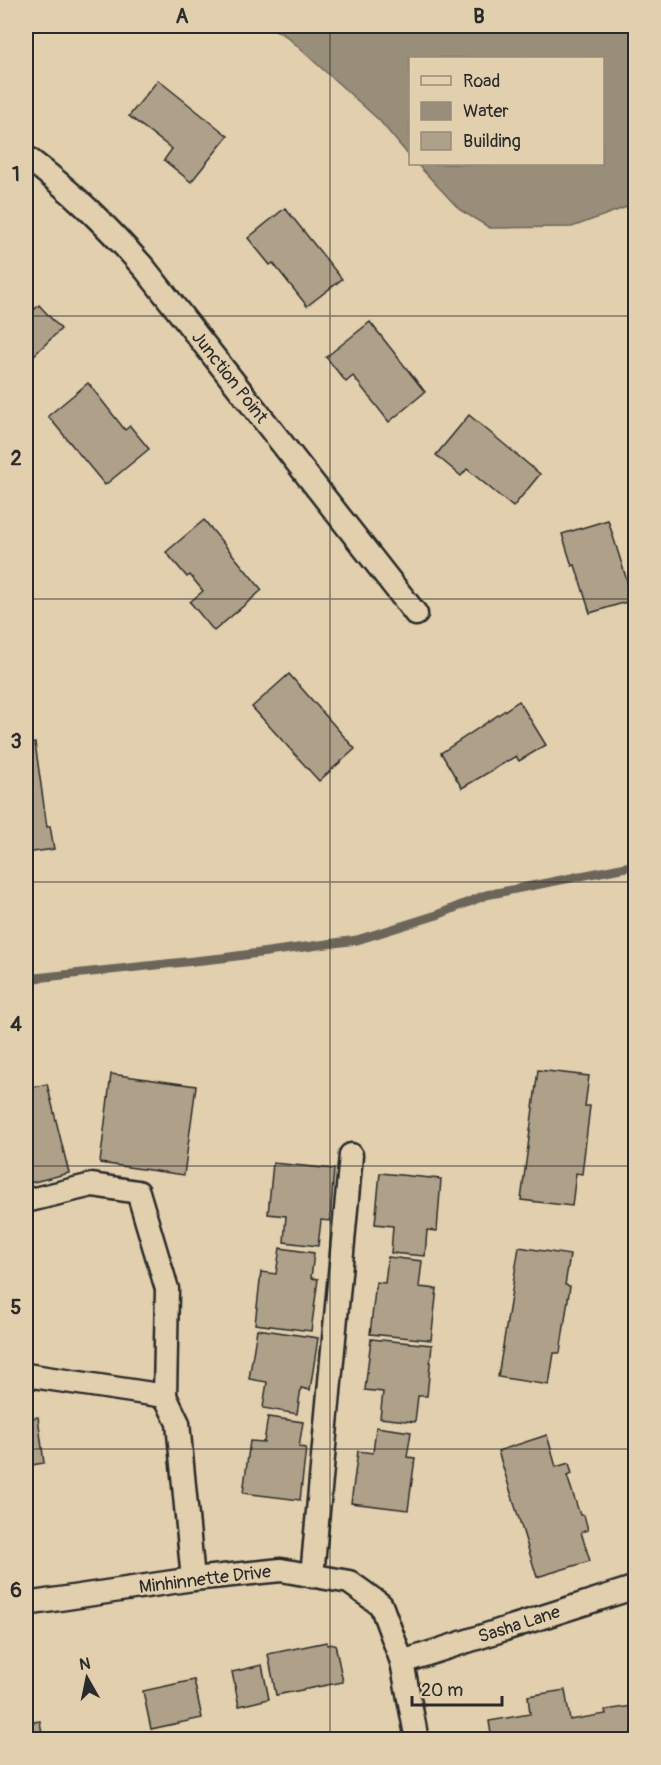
<svg xmlns="http://www.w3.org/2000/svg" width="661" height="1765" viewBox="0 0 661 1765" font-family="Pangolin,sans-serif">
<style>
.water{fill:#988e7a;stroke:#6c665a;stroke-width:1.5}
.lines{fill:none;stroke-linecap:round;stroke-linejoin:round}
.stream{stroke:#6c665a;stroke-width:9}
.building{fill:#afa189;stroke:#2b2b2b;stroke-width:1.5}
.street-casing{stroke:#2b2b2b;stroke-width:27}
.street{stroke:#e1cfad;stroke-width:22}
.grid{fill:none;stroke:#2b2b2b;stroke-width:1.5;stroke-opacity:0.55}
.labels{text-anchor:middle;stroke-width:4.5;stroke-linejoin:round;paint-order:stroke}
.street-label{font-size:18px;fill:#2b2b2b;stroke:#e1cfad}
.neatline{fill:none;stroke:#2b2b2b;stroke-width:2}
.grid-label{font-size:20px;text-anchor:middle;font-weight:bold;fill:#2b2b2b}
</style>
<rect width="100%" height="100%" fill="#e1cfad"/>
<filter id="ink" filterUnits="userSpaceOnUse"><feTurbulence type="fractalNoise" baseFrequency=".0167" numOctaves="2"/><feDisplacementMap in="SourceGraphic" scale="12" xChannelSelector="R" yChannelSelector="G"/><feConvolveMatrix kernelMatrix="1 2 1 2 8 2 1 2 1" color-interpolation-filters="sRGB"/></filter>
<g filter="url(#ink)">
<path class="water" d="M268,26H635V204L572,227L490,228L460,210L417,164H602V58H410V157L379,120L286,36Z"/>
<g class="lines">
<path class="stream" d="M26,979L222,958L357,940L437,915L486,895L636,865"/>
</g>
<g class="building">
<path d="M158,80L228,136L191,182L164,160L172,149L129,116Z"/>
<path d="M285,208L342,279L307,306L273,263L270,265L248,238Z"/>
<path d="M26,301L34,310L39,305L61,329L26,363Z"/>
<path d="M370,322L425,392L389,422L353,376L346,382L326,357Z"/>
<path d="M88,383L125,430L130,426L149,449L105,485L48,416Z"/>
<path d="M469,415L540,474L513,507L467,469L461,476L436,455Z"/>
<path d="M204,520L262,590L214,631L190,602L203,591L190,575L187,577L166,552Z"/>
<path d="M608,520L633,600L590,613L575,565L572,566L562,534Z"/>
<path d="M289,674L355,749L319,781L252,707Z"/>
<path d="M519,701L546,745L519,761L516,756L462,788L441,753Z"/>
<path d="M35,743L47,827L50,826L54,849L26,853V744Z"/>
<path d="M634,1040H636V1091L627,1090Z"/>
<path d="M538,1070L589,1076L585,1106H590L582,1174L576,1173L572,1206L521,1200Z"/>
<path d="M111,1074L196,1086L184,1175L100,1163Z"/>
<path d="M47,1084L69,1173L26,1184V1089Z"/>
<path d="M273,1163L334,1169L330,1221L321,1220L318,1246L284,1242L286,1216L268,1214Z"/>
<path d="M380,1173L441,1179L437,1231L427,1230L425,1256L391,1253L393,1226L375,1224Z"/>
<path d="M519,1247L570,1255L565,1285L570,1286L560,1353H554L549,1385L498,1377Z"/>
<path d="M280,1248L314,1253L311,1278L318,1279L311,1331L255,1324L261,1272L276,1274Z"/>
<path d="M388,1257L422,1261L419,1287L437,1289L431,1340L370,1334L376,1282L385,1283Z"/>
<path d="M257,1329L318,1338L310,1390L301,1388L297,1414L263,1408L267,1382L249,1379Z"/>
<path d="M371,1339L432,1345L427,1396H418L415,1422L380,1418L383,1392L365,1390Z"/>
<path d="M38,1417L44,1463L26,1466V1419Z"/>
<path d="M268,1417L303,1422L299,1447L306,1448L300,1500L243,1493L250,1441L264,1442Z"/>
<path d="M376,1427L411,1432L407,1457L415,1458L408,1510L351,1503L358,1451L373,1453Z"/>
<path d="M547,1435L556,1467L569,1463L572,1474L567,1476L580,1515H584L588,1530L581,1532L590,1561L537,1577L498,1451Z"/>
<path d="M327,1642V1645L335,1644L343,1682L276,1695L268,1654Z"/>
<path d="M262,1665L269,1699L239,1706L232,1672Z"/>
<path d="M194,1680L202,1718L151,1729L143,1691Z"/>
<path d="M565,1690L570,1720L606,1714L605,1710L632,1706L636,1740H492L489,1721L530,1714L528,1696Z"/>
<path d="M40,1721L43,1740H26V1723Z"/>
</g>
<g class="lines">
<defs>
<g id="street">
<path d="M26,157C72,191 107,226 145,269L416,614"/>
<path d="M26,1201L92,1185L138,1192L167,1289L165,1396L26,1375"/>
<path d="M165,1396L178,1423L193,1579"/>
<path d="M312,1576L351,1155"/>
<path d="M26,1604L193,1579L281,1570L349,1582L381,1605L402,1662L417,1740"/>
<path d="M402,1662L636,1587"/>
</g>
</defs>
<use href="#street" class="street-casing"/>
<use href="#street" class="street"/>
</g>
</g>
<path class="grid" d="M330,26V1740M26,316H636M26,599H636M26,882H636M26,1166H636M26,1449H636"/>
<g class="labels">
<g class="street-label">
<text transform="translate(230 377) rotate(52)" y="6">Junction Point</text>
<text transform="translate(205 1579) rotate(-7)" y="6">Minhinnette Drive</text>
<text transform="translate(519 1624) rotate(-18)" y="6">Sasha Lane</text>
</g>
</g>
<rect width="661" height="1765" fill="none" stroke="#e1cfad" stroke-width="66"/>
<rect x="409" y="57" width="195" height="108" fill="#e1cfad" stroke="#988d79" stroke-width="1.5"/>
<rect x="421" y="76" width="30" height="9" fill="#e1cfad" stroke="#988d79" stroke-width="1.5"/>
<text x="463" y="87" font-size="18" fill="#2b2b2b">Road</text>
<rect x="421" y="102" width="30" height="18" fill="#988e7a" stroke="#988d79" stroke-width="1.5"/>
<text x="463" y="117" font-size="18" fill="#2b2b2b">Water</text>
<rect x="421" y="132" width="30" height="18" fill="#afa189" stroke="#988d79" stroke-width="1.5"/>
<text x="463" y="147" font-size="18" fill="#2b2b2b">Building</text>
<g transform="translate(87 1678) rotate(351)" stroke="#e1cfad" stroke-width="4.5" paint-order="stroke">
<path d="M0-4.5L10 22L0 15L-10 22Z" fill="#2b2b2b"/>
<text y="-9" font-size="16" font-weight="bold" text-anchor="middle" fill="#2b2b2b">N</text>
</g>
<path d="M412 1696v9h90v-9" fill="none" stroke="#2b2b2b" stroke-width="3"/>
<text x="421" y="1696" font-size="18" fill="#2b2b2b" stroke="#e1cfad" stroke-width="4.5" paint-order="stroke">20 m</text>
<rect x="33" y="33" width="595" height="1699" class="neatline"/>
<g class="grid-label">
<text x="182" y="23">A</text>
<text x="479" y="23">B</text>
<text x="16" y="181">1</text>
<text x="16" y="465">2</text>
<text x="16" y="748">3</text>
<text x="16" y="1031">4</text>
<text x="16" y="1314">5</text>
<text x="16" y="1597">6</text>
</g>
</svg>
